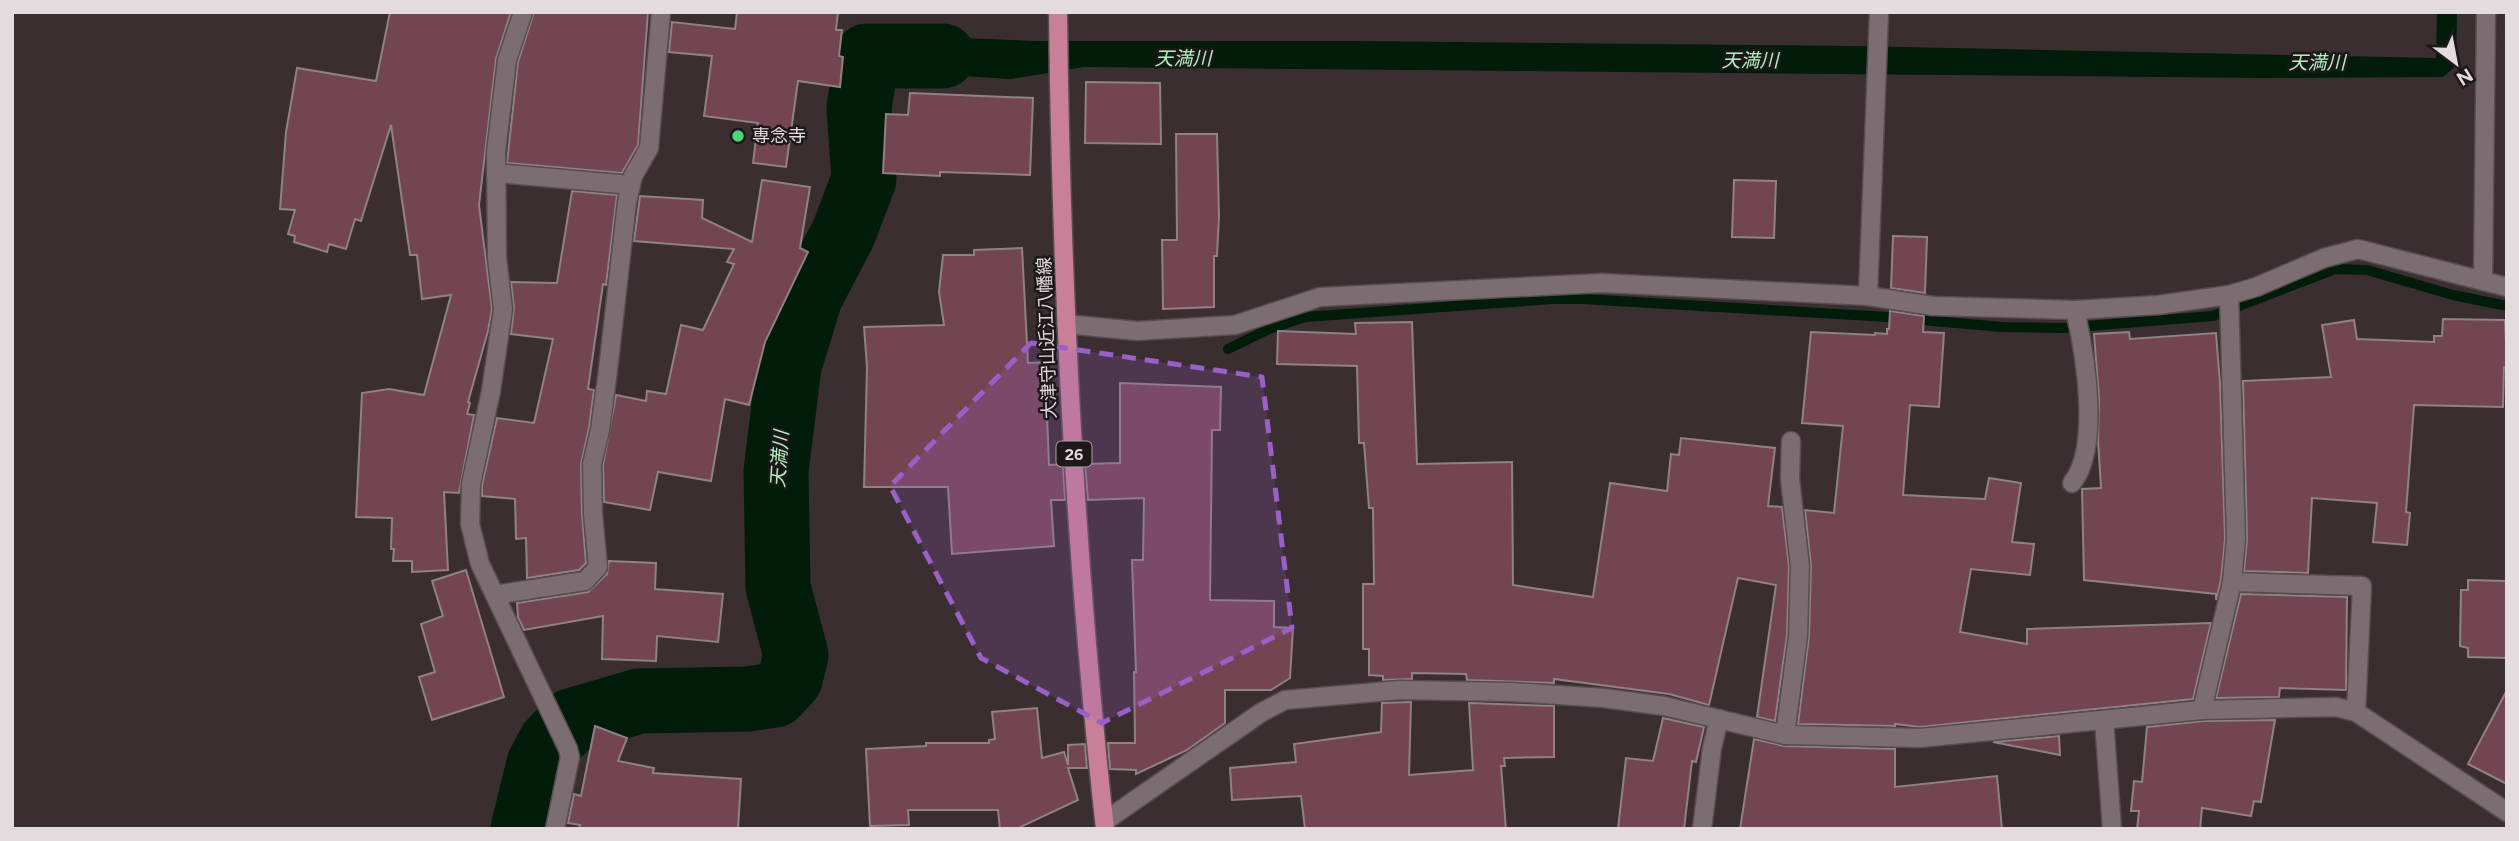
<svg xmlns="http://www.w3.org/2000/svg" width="2519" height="841" viewBox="0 0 2519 841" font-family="Figtree,'Noto Sans JP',sans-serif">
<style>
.water{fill:#011c08}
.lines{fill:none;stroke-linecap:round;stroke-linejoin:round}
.stream{stroke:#011c08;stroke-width:10}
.river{stroke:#011c08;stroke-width:65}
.building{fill:#734553;stroke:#8f8184;stroke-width:2}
.lane-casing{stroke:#574d50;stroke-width:21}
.street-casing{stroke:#574d50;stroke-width:21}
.primary-casing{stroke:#574d50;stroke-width:21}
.lane{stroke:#7b6d71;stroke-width:18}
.street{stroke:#7b6d71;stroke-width:18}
.primary{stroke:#c87f97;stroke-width:18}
.marked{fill:#9a60c8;fill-opacity:0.2;stroke:#9a60c8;stroke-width:5;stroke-dasharray:14 9;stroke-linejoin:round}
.poi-dot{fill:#4ad778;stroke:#1d1819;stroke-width:2.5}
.labels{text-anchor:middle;stroke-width:5;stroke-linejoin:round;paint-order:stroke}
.shield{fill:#1d1819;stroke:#a8a0a2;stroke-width:2}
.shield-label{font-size:16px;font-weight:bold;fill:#e3dbdd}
.poi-label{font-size:18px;fill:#e3dbdd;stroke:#1d1819;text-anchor:start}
.street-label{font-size:18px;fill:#e3dbdd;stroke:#1d1819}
.water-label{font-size:19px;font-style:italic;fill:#b0f0bd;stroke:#1d1819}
</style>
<rect width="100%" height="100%" fill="#3a2e31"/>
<path class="water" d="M2437,12H2457L2456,66L2443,77L2264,78L1084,67L1011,79L845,69V33L1034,41H1353L1855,46L2436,58Z"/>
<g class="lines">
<path class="stream" d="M1228,349L1269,329L1305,317L1552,299H1583L1888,317L2002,327L2063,328L2213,316L2335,269L2367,270L2453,295L2507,306"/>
<path class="river" d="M523,829L539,764L550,743L571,721L639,701L747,699L775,695L790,679L796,655L778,587L776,471L789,366L810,297L844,232L864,179L859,108L867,56H943"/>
</g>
<g class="building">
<path d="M390,12H511L496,59L479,205L492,309L488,331L468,402L470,403L467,414L474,415L459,493L444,492L448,570L412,572V561H393L394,549H391L392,518L356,517L362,393L389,389L424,395L451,295L422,299L417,255H410L391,125L361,221L355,219L346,249L329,244L327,252L294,242L295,236L288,234L295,210L280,209L286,132L297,68L376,81Z"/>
<path d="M534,12H648L638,145L622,173L507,163L518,62Z"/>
<path d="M737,12H838L836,30H842L839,56L843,57L840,87L798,81L786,167L753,163L758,123L704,116L712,56L669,52L672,22L735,29Z"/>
<path d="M1086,82L1160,83L1161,144L1085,143Z"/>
<path d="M910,93L1033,98L1030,175L940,172V176L883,173L886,114L908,115Z"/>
<path d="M1176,134H1217L1219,216L1217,256H1214V307L1163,309L1162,240H1177Z"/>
<path d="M762,180L810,187L800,248L808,252L765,342L749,405L725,399L711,481L658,472L650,510L604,502L603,465L616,395L646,401L647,391L666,394L681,325L703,330L734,264L727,262L734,249L634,241L640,196L703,200L702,218L752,242Z"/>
<path d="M1734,180L1776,181L1774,238L1732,237Z"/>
<path d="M572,191L617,195L606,285L603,284L588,389L594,390L589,428L581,464L582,515L586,563L579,570L527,578L526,538L516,539L515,499L482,496V485L497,418L534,423L553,339L511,334L514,308L511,282L557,283Z"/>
<path d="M1893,236L1927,237L1925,293L1891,288Z"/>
<path d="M1022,248L1028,363L1045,362L1049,465L1063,464L1065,500H1051L1054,546L952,554L948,487H864L867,367L864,327L944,325L939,292L943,255H974V250Z"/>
<path d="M1890,311L1924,316L1923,332L1944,333L1939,407L1910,405L1903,495L1985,499L1989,478L2021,483L2012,542L2034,544L2030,575L1971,569L1960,632L2027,644V629L2211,623L2193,699L1920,727L1895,724V726L1798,724L1809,636L1811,566L1805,510L1834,513L1843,426L1802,423L1811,332L1875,335V333L1887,334V329H1889Z"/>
<path d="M2443,319L2505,320L2507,367H2504L2503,407L2414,405L2406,512L2410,513L2407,545L2373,542L2377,503L2312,498L2308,573L2244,571L2247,539L2243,381L2331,377L2322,325L2354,320L2357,339L2434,342V336H2442Z"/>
<path d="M1412,322L1417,464L1512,462L1513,585L1593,597L1610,483L1667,491L1671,454L1679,455L1681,438L1775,448L1768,506L1782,507L1789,566L1787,635L1775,721L1757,717L1776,585L1738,578L1709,705L1669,694L1554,679V683L1467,680L1466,674L1412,673V679L1383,680V676L1369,675V649H1363V584H1374L1373,508H1369L1364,443H1359L1357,366L1277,364L1278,331L1356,334L1355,323Z"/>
<path d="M2129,332L2130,339L2216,333L2220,383L2225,539L2221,580L2216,600V594L2084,580L2082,489L2101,488L2098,440L2099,398L2094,334Z"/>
<path d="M1120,383L1221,387L1220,430H1212L1210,600L1274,601V627L1293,628L1290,678L1271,690H1225V723L1187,750L1136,774V770L1110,769L1108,743H1135L1134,672H1136L1132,560H1143L1144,498L1088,500L1085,464L1120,463Z"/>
<path d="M609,561L656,563L655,589L723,594L718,642L657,636L656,661L602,659L603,616L524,630L518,617L517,603L588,592L607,574Z"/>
<path d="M466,570L504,697L432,720L419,677L435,672L421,624L443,616L432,581Z"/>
<path d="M2468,580L2507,581V658L2468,657V648L2460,646L2461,590H2468Z"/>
<path d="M2241,594L2347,597L2346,690L2280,688L2279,697L2216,698Z"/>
<path d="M2507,690V784L2468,764Z"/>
<path d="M1411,702L1409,775L1473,770L1469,703L1554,706V757L1504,758L1505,766H1501L1506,829H1305L1301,796L1232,800L1230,768L1296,762L1294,744L1381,732L1382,703Z"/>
<path d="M1037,708L1042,758L1064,752L1068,765V745L1085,744L1087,768H1068L1078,800L1016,829H1000L998,810H908L909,825L870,826L866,749L926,746V743H989V740L995,739L992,712Z"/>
<path d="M1663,718L1704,727L1696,762L1692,761L1684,829H1618L1626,758L1653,761Z"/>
<path d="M2275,720L2261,802L2254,801L2251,816L2202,808L2200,829H2137L2139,811H2131L2134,781L2142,782L2147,727L2203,721Z"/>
<path d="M595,726L627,738L618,761L654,768L653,773L741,779L738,829H579L580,825L568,823L574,794L581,796Z"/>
<path d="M2059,736L2060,755L1993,742Z"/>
<path d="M1754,739L1784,746L1895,749V787L1997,776L2002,829H1740Z"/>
</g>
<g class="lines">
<defs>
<g id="lane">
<path d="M496,173L631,185"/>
<path d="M2072,483C2101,447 2085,353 2075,310"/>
<path d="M2232,582L2362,586L2356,712"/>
<path d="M495,595L585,581L598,567L593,514L592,464L600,430L608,370L627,202L633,176L649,148L661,12"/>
<path d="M2202,710L2232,582L2236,539L2229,295"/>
<path d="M2104,720L2112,829"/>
<path d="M1785,735L1798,636L1800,566L1790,479L1791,441"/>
<path d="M1702,829L1712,748L1719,719"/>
</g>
<g id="street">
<path d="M523,12L507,60L496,152L497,258L503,309L491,391L471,484L470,524L480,564L568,749L570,757L555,829"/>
<path d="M2483,281L2486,12"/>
<path d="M1868,296L1879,12"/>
<path d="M1066,324L1137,331L1235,325L1320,297L1602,283L1868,296L1933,306L2075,310L2158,305L2229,295L2256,287L2324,258L2358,249L2507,287"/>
<path d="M1105,821L1262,712L1285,700L1400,690L1511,692L1604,698L1664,706L1785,735L1920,738L2202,710L2336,707L2356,712L2507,812"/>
</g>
<path id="primary" d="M1058,12C1061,285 1075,558 1105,829"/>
</defs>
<use href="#lane" class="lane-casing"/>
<use href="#street" class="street-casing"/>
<use href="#primary" class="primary-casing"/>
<use href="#lane" class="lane"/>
<use href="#street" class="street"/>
<use href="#primary" class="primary"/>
</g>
<path class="marked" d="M1031,343L1262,377L1292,628L1102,723L981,658L890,486Z"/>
<circle class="poi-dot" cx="738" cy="136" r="7"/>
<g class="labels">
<rect class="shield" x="1056.5" y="441.5" width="35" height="25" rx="5"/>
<g class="shield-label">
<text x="1074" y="460">26</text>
</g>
<g class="poi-label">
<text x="752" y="142">専念寺</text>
</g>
<g class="street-label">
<text transform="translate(1047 338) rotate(-92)" y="6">大津守山近江八幡線</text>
</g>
<g class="water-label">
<text x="1183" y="65">天満川</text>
<text x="1750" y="67">天満川</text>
<text x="2317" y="69">天満川</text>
<text transform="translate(779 459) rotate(-86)" y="7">天満川</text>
</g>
</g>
<rect width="2519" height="841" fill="none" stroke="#e3dbdd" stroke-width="28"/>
<g transform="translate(2456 63) rotate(148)" stroke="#1d1819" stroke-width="5" paint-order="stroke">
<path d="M0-5L12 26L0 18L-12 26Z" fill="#e3dbdd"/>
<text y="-10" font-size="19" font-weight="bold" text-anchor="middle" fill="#e3dbdd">N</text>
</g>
</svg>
